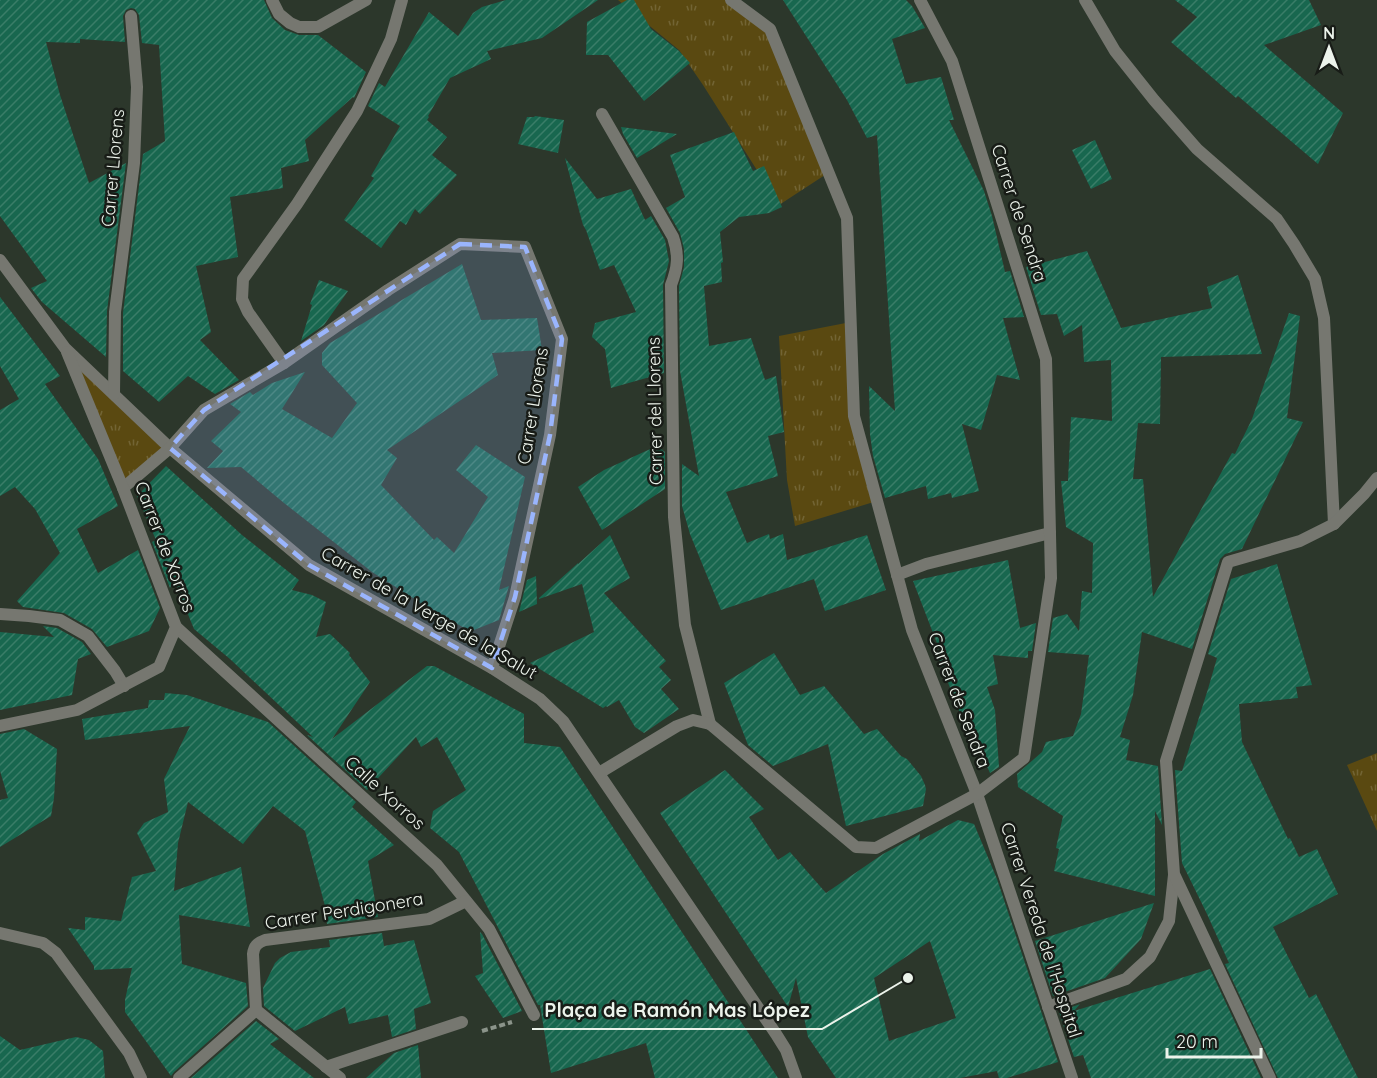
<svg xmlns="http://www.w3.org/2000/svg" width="1377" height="1078" viewBox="0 0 1377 1078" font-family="Quicksand,sans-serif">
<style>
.grass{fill:url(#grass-tufts)}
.building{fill:url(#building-hatch);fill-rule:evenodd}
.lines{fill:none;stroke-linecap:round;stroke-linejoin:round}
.path{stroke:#8b948a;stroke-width:4;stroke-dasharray:6 3;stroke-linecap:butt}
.minor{stroke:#767770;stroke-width:12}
.marked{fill:#9ab5fd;fill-opacity:0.2;stroke:#9ab5fd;stroke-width:4.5;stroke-dasharray:12 8;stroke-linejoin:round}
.labels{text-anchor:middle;stroke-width:5;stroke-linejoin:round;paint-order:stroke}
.street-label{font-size:18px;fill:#ecf3eb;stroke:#181c17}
.leader{fill:none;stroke:#ecf3eb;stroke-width:2}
.callout-dot{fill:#ecf3eb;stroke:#181c17;stroke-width:2}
.callout-label{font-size:20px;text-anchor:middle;font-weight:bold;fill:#ecf3eb;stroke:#181c17;stroke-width:5;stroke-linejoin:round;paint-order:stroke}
</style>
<defs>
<pattern id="grass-tufts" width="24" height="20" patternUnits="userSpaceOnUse" patternTransform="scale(1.5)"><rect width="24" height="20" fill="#5a4911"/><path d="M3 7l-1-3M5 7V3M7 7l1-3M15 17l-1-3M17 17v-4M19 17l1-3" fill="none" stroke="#726434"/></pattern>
<pattern id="building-hatch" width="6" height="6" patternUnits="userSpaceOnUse" patternTransform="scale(1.5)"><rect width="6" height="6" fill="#18674f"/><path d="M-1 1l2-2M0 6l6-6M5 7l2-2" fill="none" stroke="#3a7d68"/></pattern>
</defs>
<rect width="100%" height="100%" fill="#2c372b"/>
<g class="grass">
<path d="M618,0H731L770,29L828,173L779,205L703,85L679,50Z"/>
<path d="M851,322L854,416L877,501L795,526L787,480L779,336Z"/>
<path d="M65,348L170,448L123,488Z"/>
<path d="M1377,753V831L1347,765Z"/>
</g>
<g class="building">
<path d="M0,0H264L272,18L285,30L299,35H318L366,72L354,98L353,97L305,140L309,161L281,168L283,188L230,197L238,257L196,266L211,332L200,340L239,380L215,394L188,376L159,402L123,371V313L143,154L165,141L159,45L142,43L139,15L135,9L131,8L126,10L123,16L125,42L80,39V43L46,42L60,95L89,183L126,163L107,311L106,357L42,302L31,288L47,281L0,216Z"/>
<path d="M506,0H598L542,38L487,51L491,59L450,78L428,116L429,117L427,120L447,137L432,155L457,175L420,214L415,209L406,225L400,221L381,248L344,220L374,178L371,176L400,126L368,106L379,83L385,87L429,12L458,36L473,13L482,7Z"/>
<path d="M627,0H634L651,29L679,51L690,63L644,101L608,55H586L587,22Z"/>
<path d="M783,0H906L912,6L925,28L892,39L906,84L941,77L954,120H949L984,191L992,216L1005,272L1010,271L1024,317L1003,318L1020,380L997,375L981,430L962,424L979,491L952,498L951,493L928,499L926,486L885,498L873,456L870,434L869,386L895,411L877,135L867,138L847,100Z"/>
<path d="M1175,0H1309L1321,25L1264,45L1343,113L1318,164L1238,96L1236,98L1171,42L1197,17Z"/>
<path d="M535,116L564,120L558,153L518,144L527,117H534Z"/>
<path d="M621,127L677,134L637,158L623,134Z"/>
<path d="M734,132L753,171L764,166L782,207L769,213L739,217L720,232L723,262L721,263L722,282L704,286L709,346L751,338L765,380L776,376L784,432L768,436L778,476L726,492L747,543L769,534L770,539L783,534L787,560L867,535L886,590L825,611L814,579L721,610L690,534L682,506V464L699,476L680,371L679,286L684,267V249L680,233L666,208L685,197L670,155Z"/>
<path d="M1095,140L1112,179L1091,189L1072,150Z"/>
<path d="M565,158L597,199L631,189L645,220L651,216L665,240L669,261L663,285L664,373L611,388L605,349L592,337L595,323L636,312L614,265L600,270L586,230L583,225Z"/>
<path d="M1087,251L1121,328L1212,308L1207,287L1238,275L1262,354L1161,357L1160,424L1138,423L1133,479H1143L1153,597L1232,453L1235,454L1252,419L1289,313L1300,316L1287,418L1303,422L1242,549L1225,554L1220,559L1192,649L1142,632L1133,695L1120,737L1130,740L1126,760L1158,766L1162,825L1155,811V896L1054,871L1059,849L1056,848L1063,816L1018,787L1017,774L1042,752L1046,742L1073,736L1081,714L1089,655L1048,652L1053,618L1067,614L1079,631L1082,591L1092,593L1093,543L1066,527L1061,481H1068L1071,417L1112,421L1111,360L1084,362L1082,325L1064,336L1057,314L1041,315L1026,267Z"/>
<path d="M462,264L481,320L537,318L542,350L492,353L498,375L387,450L397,458L381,485L434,540L437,537L454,553L488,497L456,470L476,445L525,477L499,590L509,586L499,620L474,630L466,629L421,603L372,572L284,503L241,467L207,468L223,451L211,441L241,412L230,404L250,392L253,395L272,383L305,372L282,409L332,438L357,403L322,365V353L330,343Z"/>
<path d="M319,280L348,291L324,325L301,341L312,305L310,304Z"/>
<path d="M0,297L60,376L45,384L98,459L118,506L77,529L98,573L138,550L160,608L149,631L107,647L92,629L64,613L23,607L17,601L60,553L35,509L15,487L0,496V410L19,399L0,366Z"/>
<path d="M657,446L665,452V489L602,530L578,487L604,470Z"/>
<path d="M166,466L242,535L299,580L292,590L312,595L326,602L316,637L330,634L350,653L349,655L370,682L332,739L427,666H434L524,714V743L560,747L778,1078H655L646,1043L551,1073L540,1005H538L459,852L430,828L433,811L466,790L437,737L421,747L416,737L367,790L307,735L313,737L230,659L194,629L174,580L170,588L152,542L156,540L137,496Z"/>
<path d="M610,535L630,578L604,593L666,661L659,667L671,680L661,689L679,709L644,733L635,727L619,700L607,707L606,706L603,708L530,663L594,632L582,584L539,599V598L577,564V563L578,564Z"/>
<path d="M1008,560L1020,628L1036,623L1032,651H1028V658L993,655L998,684L987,687L995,710L999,767L990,773L967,722L964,723L952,693L937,654L940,651L913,581Z"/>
<path d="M1277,564L1312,685L1296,687L1298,698L1239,704L1242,742L1288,839L1290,838L1299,857L1317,849L1338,894L1273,927L1309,998L1316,994L1358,1078H1278L1225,964L1229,963L1207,914L1182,863L1175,770L1182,771L1208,689L1217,658L1208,654L1231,579Z"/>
<path d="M536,576L537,604L519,612L527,580Z"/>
<path d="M43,626L57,628L82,642L91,654L78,659L72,695L0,710V632L54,637Z"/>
<path d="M774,653L800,695L824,686L864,734L877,729L901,756L907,759L921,776L925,785L926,789L923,806L846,826L828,744L773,766L748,745L724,683Z"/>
<path d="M165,693L187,695L268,722L356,802L352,807L394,845L368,861L378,917L327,924L325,906L305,831L273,806L243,844L188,802L178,843L174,891L241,867L250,927L179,915L182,964L246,983L248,1006L174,1072L171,1076L125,1012V1000L132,968L94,970V966L68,928L85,930V917L121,921L132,877L156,871L137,833L144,823L168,812L164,779L190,726L85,740L82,719L148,708L149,700H164Z"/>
<path d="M24,729L57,749L54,798L51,816L0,847V800L8,798L0,771V734Z"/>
<path d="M725,770L764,809L749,817L778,860L790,852L826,893L883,854L920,834L919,841L958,820L974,824L997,879L1058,1062L1007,1078H999L997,1071L960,1078H836L808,1037L796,978L788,1007L660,813ZM930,941L956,1018L889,1041L874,978Z"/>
<path d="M1154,903L1141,939L1105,978L1053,996L1035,941Z"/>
<path d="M480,932L482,934L522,1011L503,1018L475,976L483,973Z"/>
<path d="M382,933L384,946L414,940L431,1003L414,1009L416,1029L392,1037L388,1015L349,1024L345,1007L295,1031L264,1006L263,988L275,963L280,958L291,952L330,947L329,940Z"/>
<path d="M1210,969L1261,1078H1091L1083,1055L1074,1057L1059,1012L1080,1004L1074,1011Z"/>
<path d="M256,1021L279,1039L270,1044L314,1078H191Z"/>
<path d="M0,1036L20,1050L76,1037L89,1040L103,1051L105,1078H0Z"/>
<path d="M418,1045L421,1078H366L394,1053Z"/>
</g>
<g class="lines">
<path class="path" d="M482,1031L512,1022"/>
<g class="minor">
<path d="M272,0L279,14L290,23L299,27H318L366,0"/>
<path d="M731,0L770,29L847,218L854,416L912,630L977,794L1072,1078"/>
<path d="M1085,0L1115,51L1154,100L1197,149L1277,219L1294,244L1315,279L1324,318L1334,524"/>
<path d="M602,114L673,237C679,255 678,267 671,285L674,517L685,625L710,724"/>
<path d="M0,260L65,348L170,448L309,565L492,668L540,699L563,721L776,1034L786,1050L796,1078"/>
<path d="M284,363L248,312L242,299L243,279L297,204L357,111L391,39L402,0"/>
<path d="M114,394L115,312L134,163L137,87L131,16"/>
<path d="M123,488L170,448L204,410L284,363L388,290L460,244L525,247L562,339L550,435L515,597L492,668"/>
<path d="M897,575L926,564L1050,533"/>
<path d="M0,614L29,616L60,620L88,636L115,671L124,686"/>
<path d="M176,627L437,865L489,929L534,1015"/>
<path d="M0,726L77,710L159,667L176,627L123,488L67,352"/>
<path d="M599,773L677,726L693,720L710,724L856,847L876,848L977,794L1024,758L1051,578L1046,359L952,61L920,0"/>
<path d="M0,933L43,943L56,953L129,1053L141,1078"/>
<path d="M1048,1007L1126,979L1150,957L1169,921L1174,875"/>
<path d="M256,1010L340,1078"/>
<path d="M326,1067L462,1022"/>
<path d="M179,1078L256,1010L253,954C254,946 257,943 265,940L429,919L466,901"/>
<path d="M1270,1078L1174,874L1166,761L1228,562L1300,541L1334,524L1364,494L1377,478"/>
</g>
</g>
<path class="marked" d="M460,244L525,247L562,339L550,435L515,597L492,668L309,565L170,448L204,410Z"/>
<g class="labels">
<g class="street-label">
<text transform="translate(113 168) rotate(-85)" y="6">Carrer Llorens</text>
<text transform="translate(1019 213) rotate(72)" y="6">Carrer de Sendra</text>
<text transform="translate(533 406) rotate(-81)" y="6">Carrer Llorens</text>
<text transform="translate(655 411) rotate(-91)" y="6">Carrer del Llorens</text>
<text transform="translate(165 547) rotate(69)" y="6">Carrer de Xorros</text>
<text transform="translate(429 613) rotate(30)" y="6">Carrer de la Verge de la Salut</text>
<text transform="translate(959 700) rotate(69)" y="6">Carrer de Sendra</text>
<text transform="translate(385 793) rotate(42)" y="6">Calle Xorros</text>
<text transform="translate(344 911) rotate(-9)" y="6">Carrer Perdigonera</text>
<text transform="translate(1041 930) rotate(72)" y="6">Carrer Vereda de l'Hospital</text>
</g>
</g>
<path class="leader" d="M908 978L822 1029H532"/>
<circle class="callout-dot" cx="908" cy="978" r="6"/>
<g class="callout-label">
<text x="677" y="1017">Plaça de Ramón Mas López</text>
</g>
<g transform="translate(1329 48)" stroke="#181c17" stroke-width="4.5" paint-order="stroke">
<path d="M0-4.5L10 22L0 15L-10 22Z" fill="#ecf3eb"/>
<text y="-9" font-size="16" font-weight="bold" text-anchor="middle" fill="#ecf3eb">N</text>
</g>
<path d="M1167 1048v9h94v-9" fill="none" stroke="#ecf3eb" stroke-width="3"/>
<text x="1176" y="1048" font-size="18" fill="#ecf3eb" stroke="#181c17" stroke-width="4.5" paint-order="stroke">20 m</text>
</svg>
